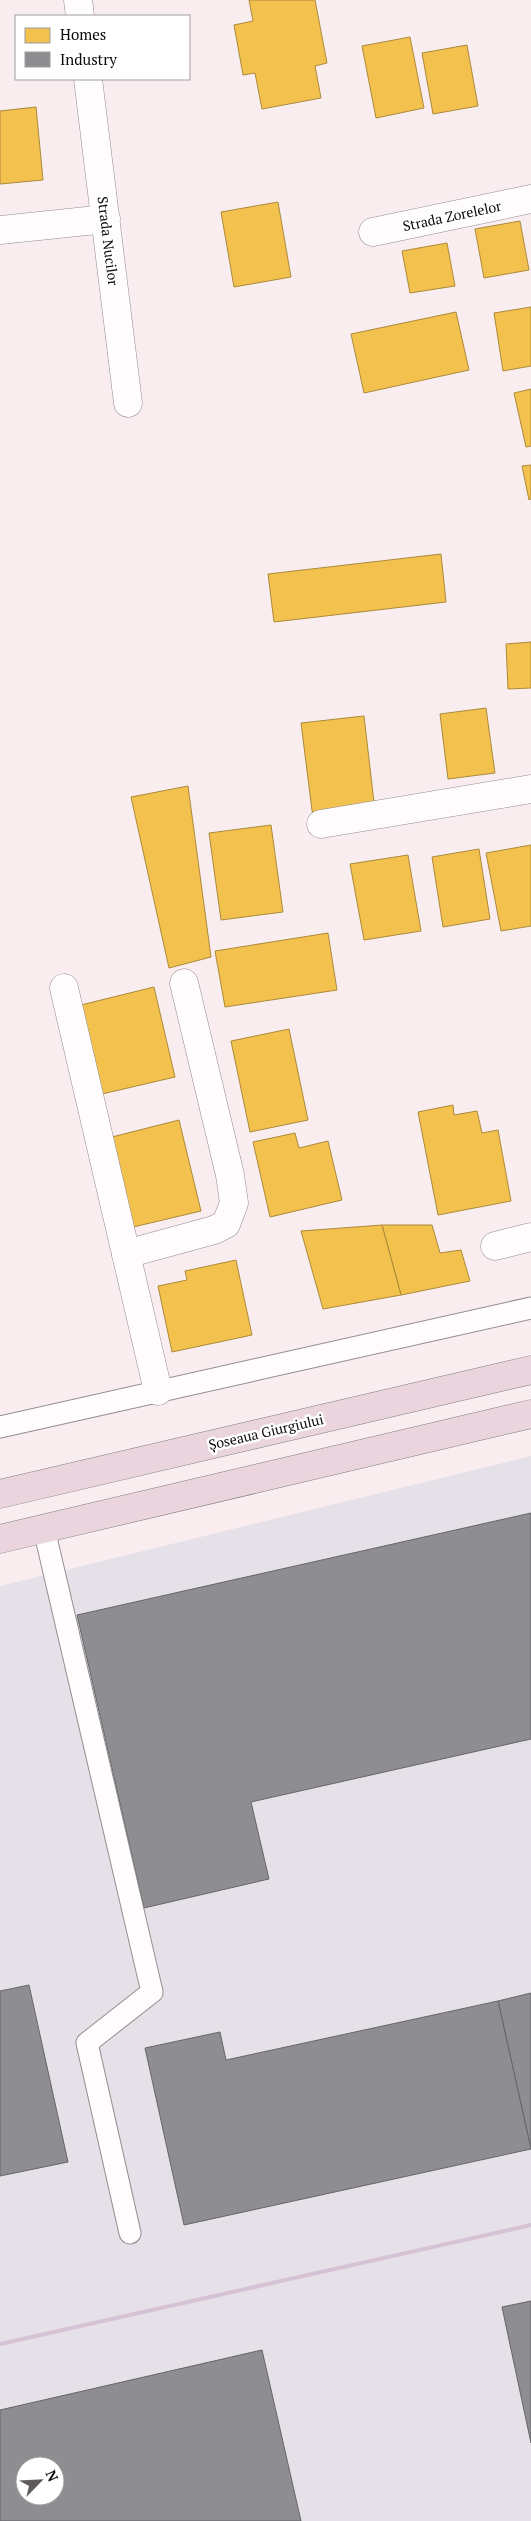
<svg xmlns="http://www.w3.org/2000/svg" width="531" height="2521" viewBox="0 0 531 2521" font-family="'PT Serif',serif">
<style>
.industrial{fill:#e6e1e8;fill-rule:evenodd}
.homes{fill:#f2c14e;stroke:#ac8a3a}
.industry{fill:#8d8d92;stroke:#666669;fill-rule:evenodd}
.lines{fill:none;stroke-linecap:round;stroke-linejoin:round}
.service-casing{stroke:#928c8e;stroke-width:23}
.minor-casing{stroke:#928c8e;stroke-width:29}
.trunk-casing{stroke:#7f7a7b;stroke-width:29}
.service{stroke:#fefcfd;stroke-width:21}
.minor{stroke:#fefcfd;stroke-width:28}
.trunk{stroke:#ead4dd;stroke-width:28}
.rail{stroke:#d5c2d5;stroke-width:4}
.labels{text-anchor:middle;stroke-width:5;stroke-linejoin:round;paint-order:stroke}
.street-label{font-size:14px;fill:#0a0a0a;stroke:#fff}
</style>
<rect width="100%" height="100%" fill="#f9edf0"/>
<path class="industrial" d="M531,1456V2521H0V1586ZM25,2466H55V2496H25Z"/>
<g class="homes">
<path d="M249,0H315L327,63L315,66L321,98L262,109L255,73L243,75L234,25L253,21Z"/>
<path d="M410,37L424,108L376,118L362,46Z"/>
<path d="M467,45L478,106L433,114L422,53Z"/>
<path d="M36,107L43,180L0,184V111Z"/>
<path d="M278,202L291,277L234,287L221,212Z"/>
<path d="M520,221L529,270L484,278L475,229Z"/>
<path d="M447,243L455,286L410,293L402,251Z"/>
<path d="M531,307V366L503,371L494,313Z"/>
<path d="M456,312L469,370L364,393L351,334Z"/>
<path d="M531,389V446L526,447L514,393Z"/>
<path d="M531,465V499L529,500L522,466Z"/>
<path d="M441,554L446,602L274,622L268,574Z"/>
<path d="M531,642V688L508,689L506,644Z"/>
<path d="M486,708L495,773L448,779L440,714Z"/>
<path d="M364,716L375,811L313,818L301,723Z"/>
<path d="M188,786L211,957L169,968L131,797Z"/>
<path d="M271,825L283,912L221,920L209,833Z"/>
<path d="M531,845V926L501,931L486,853Z"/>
<path d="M479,849L490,919L443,927L432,857Z"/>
<path d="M408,855L421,931L364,940L350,864Z"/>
<path d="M328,933L337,990L225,1007L215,951Z"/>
<path d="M154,987L175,1077L102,1094L81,1005Z"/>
<path d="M289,1029L308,1120L250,1132L231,1041Z"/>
<path d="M453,1105L454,1115L477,1111L482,1133L498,1130L511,1201L438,1215L418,1112Z"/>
<path d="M179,1120L201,1211L129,1228L108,1138Z"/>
<path d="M295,1133L299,1148L328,1141L342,1200L270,1217L253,1142Z"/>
<path d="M382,1225H432L440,1253L461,1250L470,1281L401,1295Z"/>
<path d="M382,1225L401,1295L323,1309L301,1231Z"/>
<path d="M236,1260L252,1335L172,1352L158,1286L187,1280L185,1271Z"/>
</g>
<g class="industry">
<path d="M531,1513V1739L251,1802L269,1879L144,1908L77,1615Z"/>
<path d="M29,1985L68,2162L0,2176V1991Z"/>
<path d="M531,1993V2149L498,2001Z"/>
<path d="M498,2001L531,2149L184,2225L145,2048L220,2032L226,2060Z"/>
<path d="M531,2301V2443L502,2307Z"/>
<path d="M262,2350L301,2521H0V2410ZM25,2466H55V2496H25Z"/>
</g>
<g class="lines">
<defs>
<g id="service">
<path d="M0,1427L531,1308"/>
<path d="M44,1529L152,1992L87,2043L130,2233"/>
</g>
<g id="minor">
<path d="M78,0L80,16"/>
<path d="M88,79L128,403"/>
<path d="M0,230L106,219"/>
<path d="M373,232L531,199"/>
<path d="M321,824L531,789"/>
<path d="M64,988L158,1391"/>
<path d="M495,1246L531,1237"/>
<path d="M126,1254L214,1230L226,1224L234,1203L230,1175L184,983"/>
</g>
<g id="trunk">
<path d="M0,1494L531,1370"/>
<path d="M0,1539L531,1414"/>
</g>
</defs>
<use href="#service" class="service-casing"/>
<use href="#minor" class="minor-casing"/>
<use href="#trunk" class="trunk-casing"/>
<use href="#service" class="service"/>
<use href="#minor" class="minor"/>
<use href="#trunk" class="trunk"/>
<path class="rail" d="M0,2344L531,2225"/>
</g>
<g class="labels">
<g class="street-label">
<text transform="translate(452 216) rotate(-12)" y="5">Strada Zorelelor</text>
<text transform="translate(108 241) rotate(83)" y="5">Strada Nucilor</text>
<text transform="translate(266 1432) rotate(-13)" y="5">Șoseaua Giurgiului</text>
</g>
</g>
<rect x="15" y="15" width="175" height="65" fill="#ffffff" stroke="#9d9d9d"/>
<rect x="25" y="28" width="25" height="15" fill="#f2c14e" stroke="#9d9d9d"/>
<text x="60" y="40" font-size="15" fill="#0a0a0a">Homes</text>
<rect x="25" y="52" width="25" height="15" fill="#8d8d92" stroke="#9d9d9d"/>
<text x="60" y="65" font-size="15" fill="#0a0a0a">Industry</text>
<g transform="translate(40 2481) rotate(66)"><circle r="24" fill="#ffffff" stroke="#9d9d9d"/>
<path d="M0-4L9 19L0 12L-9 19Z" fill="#5e595a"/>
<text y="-8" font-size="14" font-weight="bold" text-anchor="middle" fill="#0a0a0a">N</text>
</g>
</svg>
